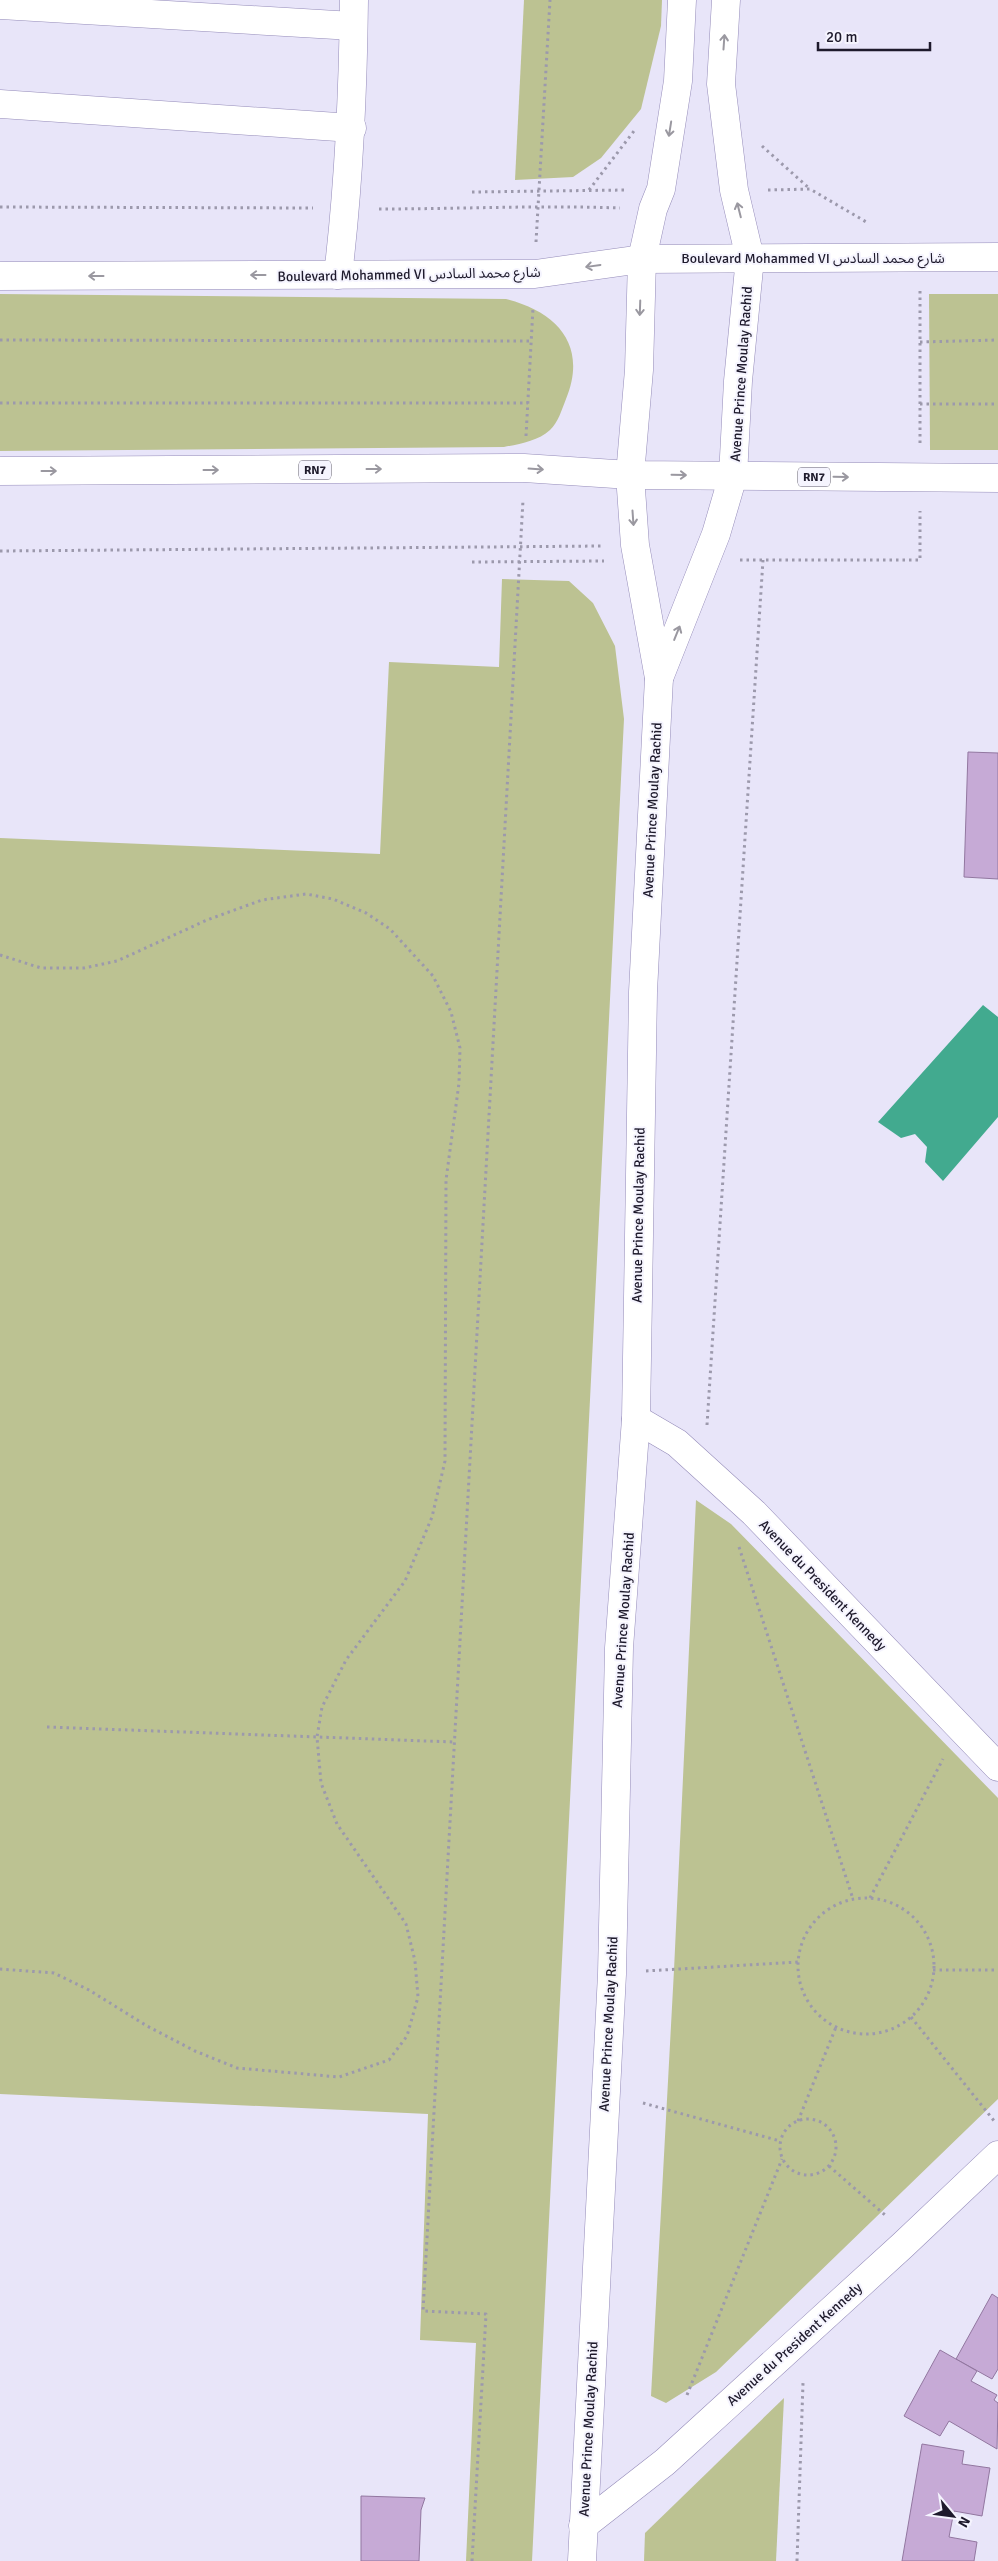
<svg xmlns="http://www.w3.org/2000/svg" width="998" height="2561" viewBox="0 0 998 2561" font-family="Signika,'Noto Sans Arabic',sans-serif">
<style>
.green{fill:#bcc292}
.water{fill:#42aa8f}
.building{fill:#c6aad6;stroke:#9277a0}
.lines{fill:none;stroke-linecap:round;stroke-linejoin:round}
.minor-casing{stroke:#948bb9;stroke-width:29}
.major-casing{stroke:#948bb9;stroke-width:29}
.path{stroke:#9c99ac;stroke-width:3;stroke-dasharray:2.5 4;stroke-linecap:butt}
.minor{stroke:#fff;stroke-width:28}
.major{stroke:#fff;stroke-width:28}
.oneway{stroke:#9a98a0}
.labels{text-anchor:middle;stroke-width:4;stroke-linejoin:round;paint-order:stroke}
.shield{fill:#f5f4fe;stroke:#5e5b6b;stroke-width:1}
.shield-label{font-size:12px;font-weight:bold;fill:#1e1a2c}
.street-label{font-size:14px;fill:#1e1a2c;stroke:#f5f4fe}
</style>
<rect width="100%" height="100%" fill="#e8e5f9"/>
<g class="green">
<path d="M524,0H662L661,26L641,109L601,158L573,177L515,180Z"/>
<path d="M0,294L506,299C557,312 588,345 566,399C562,409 558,423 550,430C538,441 520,444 504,447L0,451Z"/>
<path d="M929,294H998V450H930Z"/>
<path d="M502,579L569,581L593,603L615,646L624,719L532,2561H466L476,2343L420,2340L428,2114L0,2094V838L380,854L389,662L499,667Z"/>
<path d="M696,1500L731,1524L998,1798V2099L716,2372L666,2403L651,2396L674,1970Z"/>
<path d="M784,2398L776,2561H644L645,2533Z"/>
</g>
<path class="water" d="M983,1005L998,1017V1117L943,1181L925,1162L927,1147L915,1134L901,1138L878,1122Z"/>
<g class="building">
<path d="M968,752L998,753V879L964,877Z"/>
<path d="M992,2294L998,2298V2369L992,2379L956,2359Z"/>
<path d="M940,2350L977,2371L971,2381L997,2395L994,2400L998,2403L997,2449L949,2421L940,2436L904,2416Z"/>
<path d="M922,2444L964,2451L962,2464L990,2468L982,2516L954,2511L949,2537L977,2542L974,2561H902Z"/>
<path d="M361,2496L425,2498L421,2510L419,2561H361Z"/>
</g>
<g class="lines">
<defs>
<g id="minor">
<path d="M0,5L353,26"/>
<path d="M0,104L352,128"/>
<path d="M338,275C349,183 353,92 354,0"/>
<path d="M659,678L716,534L733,476L738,381L750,258L734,190L721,84L726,0"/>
<path d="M636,1419L677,1443L754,1513L998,1767"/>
<path d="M583,2526L665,2462L903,2245L998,2155"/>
<path d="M582,2561L612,1974L619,1648L636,1419L643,992L659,678L635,545L630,475L639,370L642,259L653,209L661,189L678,81L682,0"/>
</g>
<g id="major">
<path d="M0,276L535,274L642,259L998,257"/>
<path d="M0,471L524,468L630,475L998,478"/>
</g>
</defs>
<use href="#minor" class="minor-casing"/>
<use href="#major" class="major-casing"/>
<g class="path">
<path d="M762,146L810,189"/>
<path d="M589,190L634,131"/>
<path d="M768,190L810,189L868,223"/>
<path d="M472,192L625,190"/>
<path d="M0,207L313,208"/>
<path d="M379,209C459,209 540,205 620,208"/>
<path d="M536,242L550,0"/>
<path d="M920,291V445"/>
<path d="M0,340L531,341"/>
<path d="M920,342L998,340"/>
<path d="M0,403H528"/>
<path d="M920,404H998"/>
<path d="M526,436L533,308"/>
<path d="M0,551L602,546"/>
<path d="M740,560H920V511"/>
<path d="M472,562L604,561"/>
<path d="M0,955L41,968H84L117,961L207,920L262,900L306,894L333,899L366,913L390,929L433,976L451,1012L460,1048L459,1083L446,1180L445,1461L432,1517L405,1581L346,1660L322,1707L317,1737L321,1783L337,1824L406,1924L415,1961L418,1997L407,2036L389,2060L339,2077L237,2068L195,2051L147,2026L89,1990L54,1973L0,1969"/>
<path d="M707,1425L763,560"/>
<path d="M739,1547L853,1899"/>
<path d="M47,1727L454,1742"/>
<path d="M870,1898L943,1759"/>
<circle cx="866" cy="1966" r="68"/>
<path d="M933,1970H998"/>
<path d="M646,1971L798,1962"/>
<path d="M911,2017L995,2122"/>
<path d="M643,2103L780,2141"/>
<circle cx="808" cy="2147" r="28"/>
<path d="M798,2121L836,2027"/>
<path d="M829,2166L885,2215"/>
<path d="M687,2395L782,2159"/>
<path d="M472,2561L486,2314L423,2311L523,500"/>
<path d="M797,2561L803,2383"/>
</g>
<use href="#minor" class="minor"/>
<use href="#major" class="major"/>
</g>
<defs><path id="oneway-shaft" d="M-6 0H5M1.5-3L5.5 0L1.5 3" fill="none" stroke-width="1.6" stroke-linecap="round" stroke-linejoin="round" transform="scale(1.25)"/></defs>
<g class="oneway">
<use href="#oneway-shaft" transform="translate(724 42) rotate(-86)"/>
<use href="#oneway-shaft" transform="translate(670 129) rotate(99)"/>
<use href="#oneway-shaft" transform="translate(739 210) rotate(-104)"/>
<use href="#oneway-shaft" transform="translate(593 266) rotate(172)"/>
<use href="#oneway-shaft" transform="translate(258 275) rotate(180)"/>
<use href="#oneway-shaft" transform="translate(96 276) rotate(180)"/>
<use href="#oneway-shaft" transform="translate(640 308) rotate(92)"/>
<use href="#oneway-shaft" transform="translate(374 469)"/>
<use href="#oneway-shaft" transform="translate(536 469) rotate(4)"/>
<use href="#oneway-shaft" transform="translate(211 470)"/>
<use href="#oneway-shaft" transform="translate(49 471)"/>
<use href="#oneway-shaft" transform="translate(679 475) rotate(1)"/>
<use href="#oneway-shaft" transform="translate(841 477) rotate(1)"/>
<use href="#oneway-shaft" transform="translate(633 518) rotate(86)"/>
<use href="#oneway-shaft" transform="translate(677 633) rotate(-68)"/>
</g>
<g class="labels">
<g class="shield">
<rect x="299" y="460.5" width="32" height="19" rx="4"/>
<rect x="798" y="467.5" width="32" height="19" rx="4"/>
</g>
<g class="shield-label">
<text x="315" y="474">RN7</text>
<text x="814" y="481">RN7</text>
</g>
<g class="street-label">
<text x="813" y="263">Boulevard Mohammed VI شارع محمد السادس</text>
<text transform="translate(409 274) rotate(-1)" y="5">Boulevard Mohammed VI شارع محمد السادس</text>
<text transform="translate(741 374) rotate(-86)" y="5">Avenue Prince Moulay Rachid</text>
<text transform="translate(652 810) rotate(-87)" y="5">Avenue Prince Moulay Rachid</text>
<text transform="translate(638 1215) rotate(-89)" y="5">Avenue Prince Moulay Rachid</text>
<text transform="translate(823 1585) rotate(46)" y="5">Avenue du President Kennedy</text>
<text transform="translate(623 1620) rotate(-86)" y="5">Avenue Prince Moulay Rachid</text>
<text transform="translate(608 2024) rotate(-87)" y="5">Avenue Prince Moulay Rachid</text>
<text transform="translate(794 2344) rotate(-42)" y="5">Avenue du President Kennedy</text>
<text transform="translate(588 2429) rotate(-87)" y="5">Avenue Prince Moulay Rachid</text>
</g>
</g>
<g transform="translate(953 2516) rotate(119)" stroke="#f5f4fe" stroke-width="4" paint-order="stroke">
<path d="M0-4L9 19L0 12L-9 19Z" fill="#1e1a2c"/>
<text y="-8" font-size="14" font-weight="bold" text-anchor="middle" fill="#1e1a2c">N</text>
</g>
<path d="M818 42v8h112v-8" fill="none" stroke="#1e1a2c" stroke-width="2.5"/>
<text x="826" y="42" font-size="15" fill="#1e1a2c" stroke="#f5f4fe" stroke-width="4" paint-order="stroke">20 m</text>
</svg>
